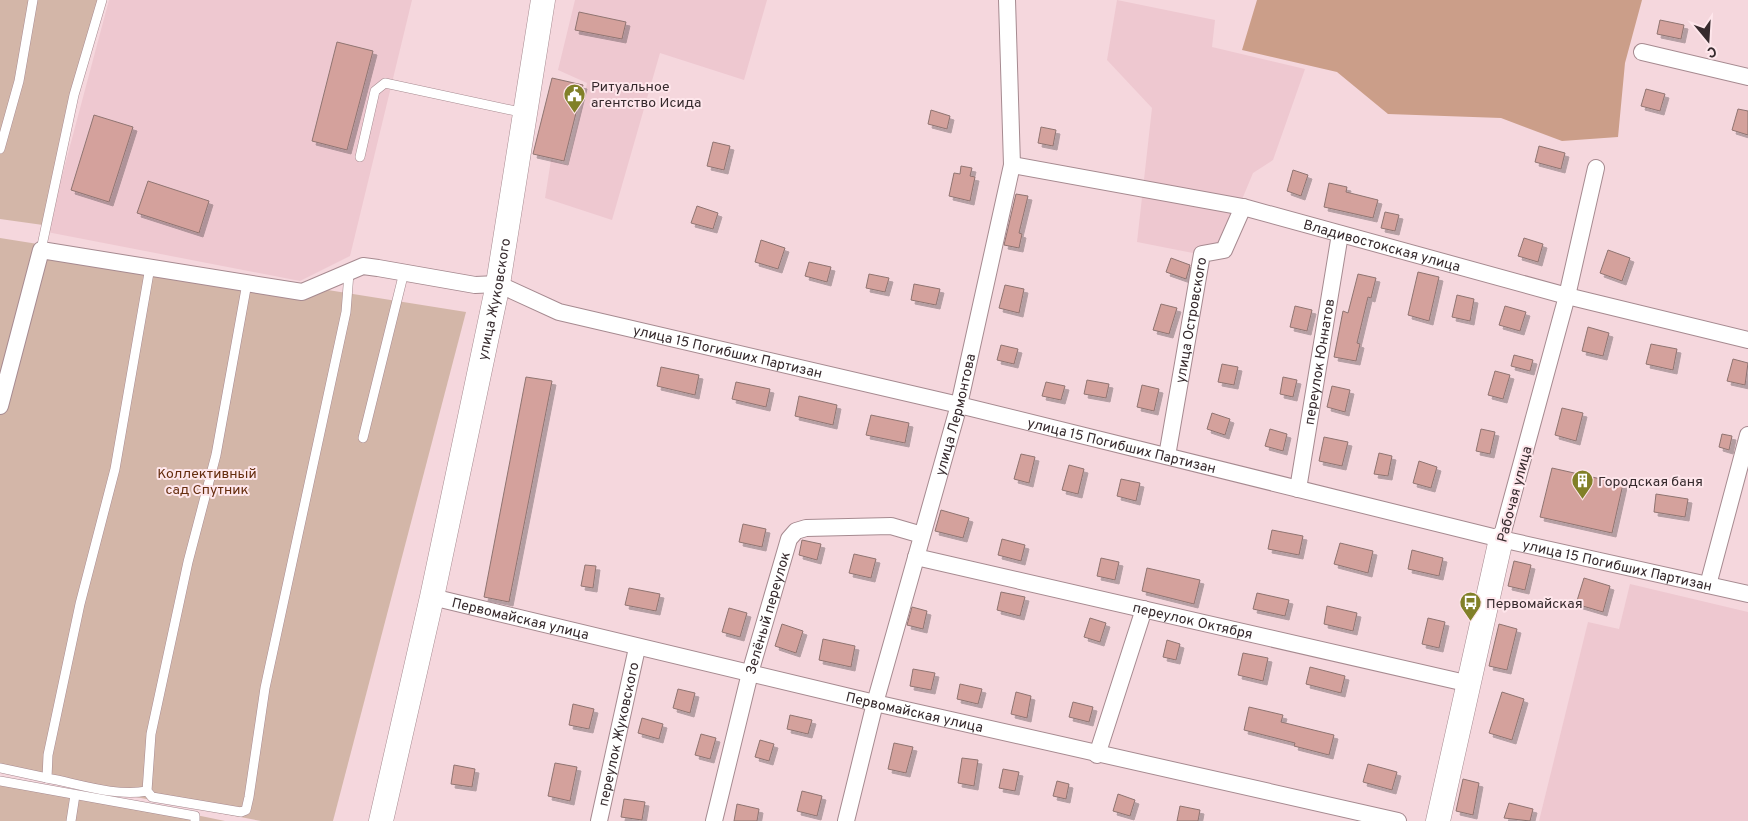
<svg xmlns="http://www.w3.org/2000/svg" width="1748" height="821" viewBox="0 0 1748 821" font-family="Overpass,sans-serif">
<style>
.built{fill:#eec8d0}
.green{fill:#d3b6a8}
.forest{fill:#cb9e89}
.building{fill:#d4a19c;stroke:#8f7471;filter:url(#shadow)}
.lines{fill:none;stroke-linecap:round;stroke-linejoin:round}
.lane-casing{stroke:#a68a90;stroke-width:10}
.street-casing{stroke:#a68a90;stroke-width:18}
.secondary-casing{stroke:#a68a90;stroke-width:25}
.lane{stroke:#fff;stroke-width:9}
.street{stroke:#fff;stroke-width:16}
.secondary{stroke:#fff;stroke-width:24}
.labels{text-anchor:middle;stroke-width:4;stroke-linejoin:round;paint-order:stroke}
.poi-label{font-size:14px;fill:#362a2d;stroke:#fee6eb;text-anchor:start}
.street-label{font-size:14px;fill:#362a2d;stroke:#fee6eb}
.park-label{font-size:14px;fill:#652d0e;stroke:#fee6eb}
</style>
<defs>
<filter id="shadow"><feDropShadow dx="4" dy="4" stdDeviation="0" flood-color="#0004"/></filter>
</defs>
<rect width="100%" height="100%" fill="#f5d7dd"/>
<g class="built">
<path d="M109,0H412L350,256L300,281L47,232Z"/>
<path d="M575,0H767L744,80L660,53L612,220L545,198L551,160L568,165L587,83L558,70Z"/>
<path d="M1117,0L1215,20L1212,47L1305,69L1273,160L1253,173L1223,245L1198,254L1137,242L1152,108L1107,60Z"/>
<path d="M1630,584L1748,612V821H1539L1588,622L1619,629Z"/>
</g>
<g class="green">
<path d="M0,0H103L43,225L0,219Z"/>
<path d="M0,238L466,312L333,821H261L0,771Z"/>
<path d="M0,778L196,815L225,821H0Z"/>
</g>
<path class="forest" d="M1257,0H1642L1625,63L1618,137L1562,141L1501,118L1388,114L1337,72L1242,50Z"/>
<g class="building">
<path d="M579,12L626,22L622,39L575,30Z"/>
<path d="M1660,20L1684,25L1681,39L1657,34Z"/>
<path d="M337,42L373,51L347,150L312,141Z"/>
<path d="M552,78L583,85L564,161L533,154Z"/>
<path d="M1646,89L1665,94L1660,111L1641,106Z"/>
<path d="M1738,109L1748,111V135L1732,130Z"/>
<path d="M931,110L950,116L947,129L928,124Z"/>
<path d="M94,115L133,127L109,202L71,190Z"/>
<path d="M1041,127L1056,130L1053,146L1038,143Z"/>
<path d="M713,142L730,146L724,170L707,166Z"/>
<path d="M1539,146L1565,153L1561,169L1535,162Z"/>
<path d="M961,166L972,168L970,176L975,177L970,201L949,196L954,173L960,174Z"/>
<path d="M1293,170L1308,175L1301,196L1287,191Z"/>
<path d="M148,181L209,201L199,233L137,213Z"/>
<path d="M1329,183L1347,187L1346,192L1378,200L1373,218L1324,207Z"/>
<path d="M1016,194L1028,196L1019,233L1022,234L1019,248L1004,245Z"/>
<path d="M697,206L718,213L713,229L691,223Z"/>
<path d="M1385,212L1399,215L1395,231L1381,228Z"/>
<path d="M1524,238L1543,244L1538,262L1518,256Z"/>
<path d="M761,240L785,248L778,269L755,262Z"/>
<path d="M1608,250L1630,258L1622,281L1600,273Z"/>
<path d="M1171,258L1190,265L1186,279L1166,272Z"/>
<path d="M809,262L831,267L827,282L805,276Z"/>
<path d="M1418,272L1439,277L1429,321L1408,315Z"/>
<path d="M869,274L889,278L885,292L866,288Z"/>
<path d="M1358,274L1376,278L1371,298L1368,297L1357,343L1360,344L1356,361L1334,357L1343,311L1348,313Z"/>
<path d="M914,284L940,289L936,305L911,300Z"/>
<path d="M1005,285L1024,289L1019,313L999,308Z"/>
<path d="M1457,295L1474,299L1470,321L1452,317Z"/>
<path d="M1161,304L1177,308L1169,334L1153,330Z"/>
<path d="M1295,306L1312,310L1307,331L1290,327Z"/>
<path d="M1505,306L1526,312L1520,331L1499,325Z"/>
<path d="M1588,327L1609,333L1603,356L1582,351Z"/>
<path d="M1651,344L1677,349L1673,370L1646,364Z"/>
<path d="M1001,345L1018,349L1014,364L997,360Z"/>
<path d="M1514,355L1533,360L1530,371L1511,366Z"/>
<path d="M1733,359L1748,363L1745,385L1727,381Z"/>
<path d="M1222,364L1238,367L1234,385L1218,382Z"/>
<path d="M661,367L699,375L695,395L657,386Z"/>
<path d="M1495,371L1510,375L1503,399L1488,395Z"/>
<path d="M526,377L552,381L509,602L484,597Z"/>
<path d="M1283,377L1297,380L1293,397L1280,394Z"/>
<path d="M1087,380L1109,384L1106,398L1084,394Z"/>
<path d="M736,382L770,389L766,407L732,399Z"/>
<path d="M1046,382L1065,386L1061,400L1042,396Z"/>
<path d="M1142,385L1159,389L1154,411L1137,407Z"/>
<path d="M1332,386L1350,390L1345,412L1327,407Z"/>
<path d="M799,396L837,405L833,425L795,416Z"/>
<path d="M1562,408L1583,413L1576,441L1555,435Z"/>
<path d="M1212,413L1230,419L1225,435L1207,429Z"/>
<path d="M871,415L909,423L905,443L866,435Z"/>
<path d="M1270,429L1287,434L1283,451L1265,446Z"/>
<path d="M1481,429L1495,432L1490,454L1476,451Z"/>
<path d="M1722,434L1732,436L1729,450L1719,447Z"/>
<path d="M1324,437L1348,442L1342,466L1319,461Z"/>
<path d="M1379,453L1392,456L1388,476L1374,474Z"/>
<path d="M1021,454L1035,457L1029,483L1014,479Z"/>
<path d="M1419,461L1437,467L1431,488L1413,483Z"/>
<path d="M1069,465L1084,469L1078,494L1062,490Z"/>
<path d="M1552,468L1623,484L1612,533L1540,517Z"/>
<path d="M1121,479L1140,483L1136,501L1117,496Z"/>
<path d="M1656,494L1688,499L1685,517L1654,512Z"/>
<path d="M941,510L969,518L963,538L935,531Z"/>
<path d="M743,524L766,529L762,547L739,542Z"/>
<path d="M1272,530L1303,536L1299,555L1268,549Z"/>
<path d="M1002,539L1025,545L1021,561L998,555Z"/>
<path d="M802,540L821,544L817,560L799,555Z"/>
<path d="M1340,543L1373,551L1368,573L1334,564Z"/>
<path d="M1412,550L1443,558L1439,576L1408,569Z"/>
<path d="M854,554L876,559L871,578L849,573Z"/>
<path d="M1101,558L1119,562L1115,580L1097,576Z"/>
<path d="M1514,561L1531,565L1525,590L1508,586Z"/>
<path d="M585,565L596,566L593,588L581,586Z"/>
<path d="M1147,568L1200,580L1194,604L1142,591Z"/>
<path d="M1584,578L1610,586L1603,612L1576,604Z"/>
<path d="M629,588L660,594L656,611L625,605Z"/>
<path d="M1001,592L1025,597L1020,616L997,610Z"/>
<path d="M1257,593L1289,600L1285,616L1253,609Z"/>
<path d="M1327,606L1357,613L1353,631L1324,624Z"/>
<path d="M912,607L927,611L923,629L907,625Z"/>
<path d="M729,608L747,613L740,637L722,632Z"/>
<path d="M1090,618L1106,623L1100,642L1084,637Z"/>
<path d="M1428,618L1445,622L1439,648L1422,644Z"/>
<path d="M782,624L803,631L796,653L775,646Z"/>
<path d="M1499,624L1517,629L1507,670L1489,666Z"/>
<path d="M823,639L855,646L851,667L819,660Z"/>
<path d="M1167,640L1180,644L1176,660L1163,657Z"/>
<path d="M1243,653L1268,658L1263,681L1238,675Z"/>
<path d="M1310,667L1345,676L1341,693L1306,684Z"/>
<path d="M913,669L935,673L931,690L910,686Z"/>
<path d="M960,684L982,689L978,704L957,699Z"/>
<path d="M678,689L695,693L690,713L673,708Z"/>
<path d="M1016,692L1031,696L1027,718L1011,714Z"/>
<path d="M1502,692L1524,699L1512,740L1489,733Z"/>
<path d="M1073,702L1093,707L1089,722L1069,717Z"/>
<path d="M573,704L594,709L589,729L569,725Z"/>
<path d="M1249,707L1283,715L1281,722L1334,735L1329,755L1294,746L1295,743L1244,730Z"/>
<path d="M790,715L812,720L808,734L787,729Z"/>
<path d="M642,718L663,724L659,739L638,733Z"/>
<path d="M701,734L716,738L710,759L695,755Z"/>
<path d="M760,740L774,744L769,761L755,757Z"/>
<path d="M894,743L913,747L906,773L888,769Z"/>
<path d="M962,758L978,760L974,786L958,783Z"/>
<path d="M555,763L577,767L570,801L548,796Z"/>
<path d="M1368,764L1397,772L1392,790L1363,782Z"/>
<path d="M454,765L475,769L472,787L451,784Z"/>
<path d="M1003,769L1019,772L1015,791L999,788Z"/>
<path d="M1463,779L1479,783L1473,815L1456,811Z"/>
<path d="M1057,781L1069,784L1066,799L1053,796Z"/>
<path d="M802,791L822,796L817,816L797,811Z"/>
<path d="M1118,794L1135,800L1130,816L1113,811Z"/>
<path d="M624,799L645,802L642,820L621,817Z"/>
<path d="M1509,803L1533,809L1530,821L1504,818Z"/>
<path d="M737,804L759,809L757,821H734Z"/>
<path d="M1180,806L1200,810L1198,821H1177Z"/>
</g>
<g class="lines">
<defs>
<g id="lane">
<path d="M0,149L19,81L33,0"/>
<path d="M360,157L375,91L385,83L525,113"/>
<path d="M41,250L74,95L102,0"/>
<path d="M247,283L216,455L188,562L151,734L147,791L152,797L241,812L246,810L249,797L265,688L346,312L349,273"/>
<path d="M363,438L404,272"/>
<path d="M0,768L47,778"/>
<path d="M0,781L195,816V821"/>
<path d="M147,791C116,797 79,784 47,778L48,755L80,604L115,469L150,267"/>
<path d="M71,821L75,795"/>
</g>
<g id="street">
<path d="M1642,52L1748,77"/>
<path id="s1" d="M1012,165L1243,207L1567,296L1748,340"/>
<path id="s2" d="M0,406L41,250L302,292L363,266L378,268L475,285L498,284L559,312L959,405L1501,539L1748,594"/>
<path id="s3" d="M1167,456L1202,254L1224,250L1243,207"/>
<path id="s4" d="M1298,489L1340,234"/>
<path d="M1501,539L1567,296L1596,168"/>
<path id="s5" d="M916,557L1470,684"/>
<path d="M1708,585L1748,435"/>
<path id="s6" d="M432,597L875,703L1398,821"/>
<path d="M1097,755L1144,609"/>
<path id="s7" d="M599,821L637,648"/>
<path id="s8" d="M714,821L750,673L789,539L796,531L806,528L891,526L922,535"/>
<path id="s9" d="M846,821L875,703L959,405L1012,165L1007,0"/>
</g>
<g id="secondary">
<path id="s10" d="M381,821L432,597L498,284L543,0"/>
<path d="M1438,821L1501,539"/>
</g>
</defs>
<use href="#lane" class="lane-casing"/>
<use href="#street" class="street-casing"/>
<use href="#secondary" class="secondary-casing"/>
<use href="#lane" class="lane"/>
<use href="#street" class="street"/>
<use href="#secondary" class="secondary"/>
</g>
<defs>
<symbol id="civic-pin" viewBox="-11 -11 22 30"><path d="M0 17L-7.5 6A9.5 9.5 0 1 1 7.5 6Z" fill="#818028" stroke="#fee6eb"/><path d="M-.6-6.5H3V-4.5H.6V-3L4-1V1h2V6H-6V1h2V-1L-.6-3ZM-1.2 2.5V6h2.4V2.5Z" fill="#fff"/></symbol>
<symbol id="building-pin" viewBox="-11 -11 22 30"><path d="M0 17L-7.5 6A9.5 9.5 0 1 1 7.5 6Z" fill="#818028" stroke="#fee6eb"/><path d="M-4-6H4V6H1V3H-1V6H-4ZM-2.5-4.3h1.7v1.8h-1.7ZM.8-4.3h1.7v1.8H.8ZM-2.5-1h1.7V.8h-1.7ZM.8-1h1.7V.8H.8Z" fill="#fff"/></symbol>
<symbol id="bus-pin" viewBox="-11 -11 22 30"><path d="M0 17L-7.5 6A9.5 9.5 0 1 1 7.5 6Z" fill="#818028" stroke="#fee6eb"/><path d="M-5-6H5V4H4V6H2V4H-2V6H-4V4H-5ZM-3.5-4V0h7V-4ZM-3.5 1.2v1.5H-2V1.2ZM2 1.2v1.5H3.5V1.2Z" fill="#fff"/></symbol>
</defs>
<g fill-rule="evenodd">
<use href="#civic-pin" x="562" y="82" width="25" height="34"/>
<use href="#building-pin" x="1570" y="468" width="25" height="34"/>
<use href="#bus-pin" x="1458" y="590" width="25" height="34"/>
</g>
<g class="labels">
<g class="poi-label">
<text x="591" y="91">Ритуальное<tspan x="591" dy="16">агентство Исида</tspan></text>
<text x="1598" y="486">Городская баня</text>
<text x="1486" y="608">Первомайская</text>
</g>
<g class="street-label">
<text dy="5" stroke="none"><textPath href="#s1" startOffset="379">Владивостокская улица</textPath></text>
<text dy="5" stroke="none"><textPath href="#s10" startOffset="534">улица Жуковского</textPath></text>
<text dy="5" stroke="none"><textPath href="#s3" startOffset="138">улица Островского</textPath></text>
<text dy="5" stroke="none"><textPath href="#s2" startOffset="869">улица 15 Погибших Партизан</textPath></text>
<text dy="5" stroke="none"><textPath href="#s4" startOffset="129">переулок Юннатов</textPath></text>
<text dy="5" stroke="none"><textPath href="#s9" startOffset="421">улица Лермонтова</textPath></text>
<text dy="5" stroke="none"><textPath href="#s2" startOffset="1274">улица 15 Погибших Партизан</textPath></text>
<text transform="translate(1514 494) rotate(-75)" y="5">Рабочая улица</text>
<text dy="5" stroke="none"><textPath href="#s2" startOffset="1784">улица 15 Погибших Партизан</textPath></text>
<text dy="5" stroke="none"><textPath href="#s8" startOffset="215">Зелёный переулок</textPath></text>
<text dy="5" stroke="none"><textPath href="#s6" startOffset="91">Первомайская улица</textPath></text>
<text dy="5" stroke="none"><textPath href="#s5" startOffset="284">переулок Октября</textPath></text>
<text dy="5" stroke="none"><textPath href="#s6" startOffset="496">Первомайская улица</textPath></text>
<text dy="5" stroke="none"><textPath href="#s7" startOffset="89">переулок Жуковского</textPath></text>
</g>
<g class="park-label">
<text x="207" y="478">Коллективный<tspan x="207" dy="16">сад Спутник</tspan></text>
</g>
</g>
<g transform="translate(1708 40) rotate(162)" stroke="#fee6eb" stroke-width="4" paint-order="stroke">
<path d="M0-4L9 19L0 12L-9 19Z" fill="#362a2d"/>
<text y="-8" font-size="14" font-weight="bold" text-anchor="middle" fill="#362a2d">С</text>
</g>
</svg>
